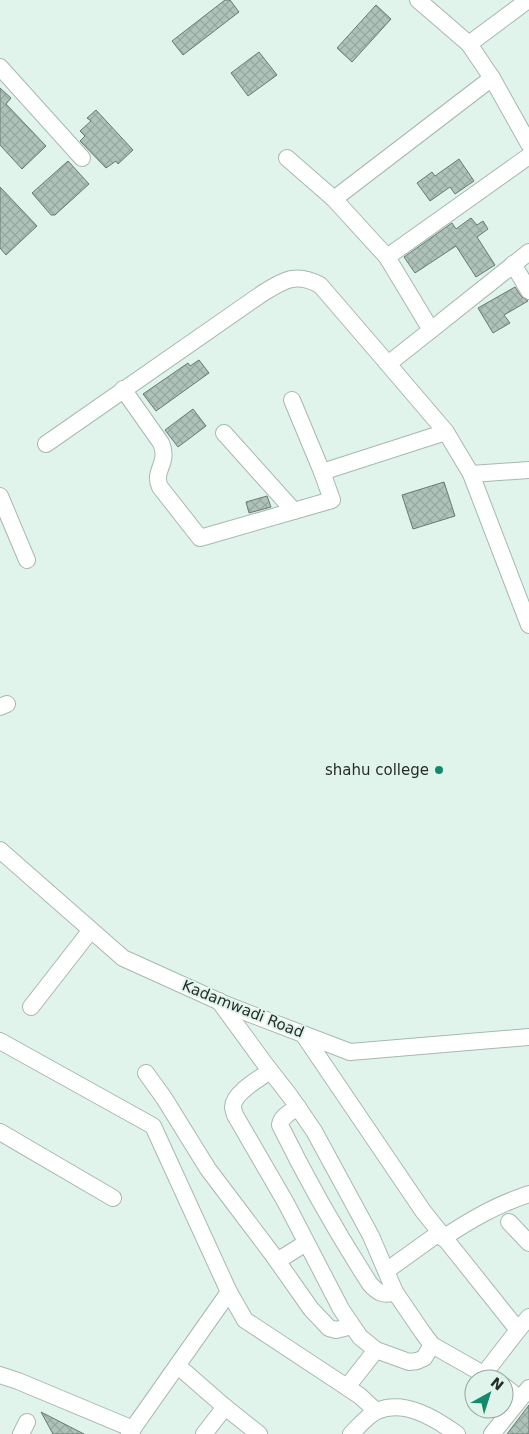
<svg xmlns="http://www.w3.org/2000/svg" width="529" height="1434" viewBox="0 0 529 1434" font-family="'DejaVu Sans',sans-serif">
<style>
.building{fill:url(#building-cross-hatch);stroke:#687a73}
.lines{fill:none;stroke-linecap:round;stroke-linejoin:round}
.minor-casing{stroke:#a6b9b1;stroke-width:18}
.minor{stroke:#fff;stroke-width:16}
.poi-dot{fill:#148a6c;stroke:#e0f4ec;stroke-width:2}
.labels{text-anchor:middle;stroke-width:4;stroke-linejoin:round;paint-order:stroke}
.poi-label{font-size:15px;fill:#252c29;stroke:#e0f4ec;text-anchor:end}
.street-label{font-size:15px;fill:#252c29;stroke:#e0f4ec}
</style>
<defs>
<pattern id="building-cross-hatch" width="8" height="8" patternUnits="userSpaceOnUse" patternTransform="scale(1.25)"><rect width="8" height="8" fill="#afc2ba"/><path d="M0 0l8 8M0 8l8-8" fill="none" stroke="#96a7a0"/></pattern>
</defs>
<rect width="100%" height="100%" fill="#e0f4ec"/>
<g class="building">
<path d="M225,0H230L239,12L183,55L172,41Z"/>
<path d="M376,5L391,19L352,62L337,48Z"/>
<path d="M259,52L277,75L248,96L231,73Z"/>
<path d="M0,88L11,98L6,104L46,146L22,169L0,145Z"/>
<path d="M96,110L133,150L118,164L116,161L106,168L80,141L85,136L80,131L91,121L87,118Z"/>
<path d="M459,159L474,181L455,194L450,187L430,201L417,183L432,172L435,176Z"/>
<path d="M68,161L89,184L55,215H51L32,193Z"/>
<path d="M0,187L37,226L6,255L0,248Z"/>
<path d="M471,218L477,225L483,221L488,229L477,237L495,265L476,277L456,246L415,273L404,257L452,223L456,229Z"/>
<path d="M515,287L521,296L528,301L504,315L510,323L493,333L478,308Z"/>
<path d="M199,360L209,373L156,411L143,394L188,363L190,366Z"/>
<path d="M193,409L206,426L178,447L165,430Z"/>
<path d="M444,482L455,516L413,529L402,495Z"/>
<path d="M267,496L271,507L249,513L246,502Z"/>
<path d="M529,1405V1434H507Z"/>
<path d="M41,1412L84,1434H53Z"/>
</g>
<g class="lines">
<defs>
<g id="minor">
<path d="M418,0L469,44L492,78L529,144"/>
<path d="M469,44L528,0"/>
<path d="M0,67L82,158"/>
<path d="M287,158L334,199L387,257L431,330L529,252"/>
<path d="M334,199L492,78"/>
<path d="M387,257L529,156"/>
<path d="M513,264L529,291"/>
<path d="M431,330L388,364L446,432L471,474"/>
<path d="M123,389L161,443C170,464 152,470 160,487L200,538L332,500L322,472L446,432"/>
<path d="M292,400L322,472"/>
<path d="M224,433L294,511"/>
<path d="M46,444L263,293C284,280 296,272 320,285L388,364"/>
<path d="M529,470L471,474L529,625"/>
<path d="M0,496L27,560"/>
<path d="M0,707L7,704"/>
<path d="M0,850L123,958L227,1005L350,1052L529,1037"/>
<path d="M219,1001L265,1064L290,1096L314,1131L371,1236L395,1292L423,1333L432,1345L492,1379"/>
<path d="M31,1007L91,930"/>
<path d="M303,1034L423,1211L518,1330L484,1374"/>
<path d="M0,1041L153,1126L229,1292L129,1434"/>
<path d="M270,1071C260,1078 233,1093 233,1107C233,1109 234,1112 235,1115L286,1203L341,1309L360,1337L376,1350L409,1362L417,1361L424,1358L432,1345"/>
<path d="M146,1073L164,1098L208,1169L273,1255L311,1309L329,1328L336,1330L352,1326"/>
<path d="M298,1107C291,1112 281,1116 280,1125C307,1180 337,1233 370,1284C378,1293 384,1296 395,1292"/>
<path d="M0,1132L113,1198"/>
<path d="M509,1222L529,1243"/>
<path d="M443,1238C472,1219 496,1205 529,1194"/>
<path d="M277,1261L306,1243"/>
<path d="M386,1271L439,1233"/>
<path d="M229,1292L245,1320L339,1382L360,1396L376,1411"/>
<path d="M518,1330L529,1317"/>
<path d="M178,1366L225,1407L259,1434"/>
<path d="M0,1375L18,1381L133,1429"/>
<path d="M504,1386L519,1398"/>
<path d="M347,1387L376,1350"/>
<path d="M21,1434L27,1422"/>
<path d="M204,1434L225,1407"/>
<path d="M351,1434C358,1427 368,1415 377,1411C405,1399 436,1419 457,1434"/>
<path d="M492,1434L529,1388"/>
</g>
</defs>
<use href="#minor" class="minor-casing"/>
<use href="#minor" class="minor"/>
</g>
<circle class="poi-dot" cx="439" cy="770" r="5"/>
<g class="labels">
<g class="poi-label">
<text x="429" y="775">shahu college</text>
</g>
<g class="street-label">
<text transform="translate(243 1009) rotate(22)" y="5">Kadamwadi Road</text>
</g>
</g>
<g transform="translate(489 1394) rotate(39)"><circle r="24" fill="#e0f4ec" stroke="#95a49e"/>
<path d="M0-4L9 19L0 12L-9 19Z" fill="#148a6c"/>
<text y="-8" font-size="14" font-weight="bold" text-anchor="middle" fill="#252c29">N</text>
</g>
</svg>
